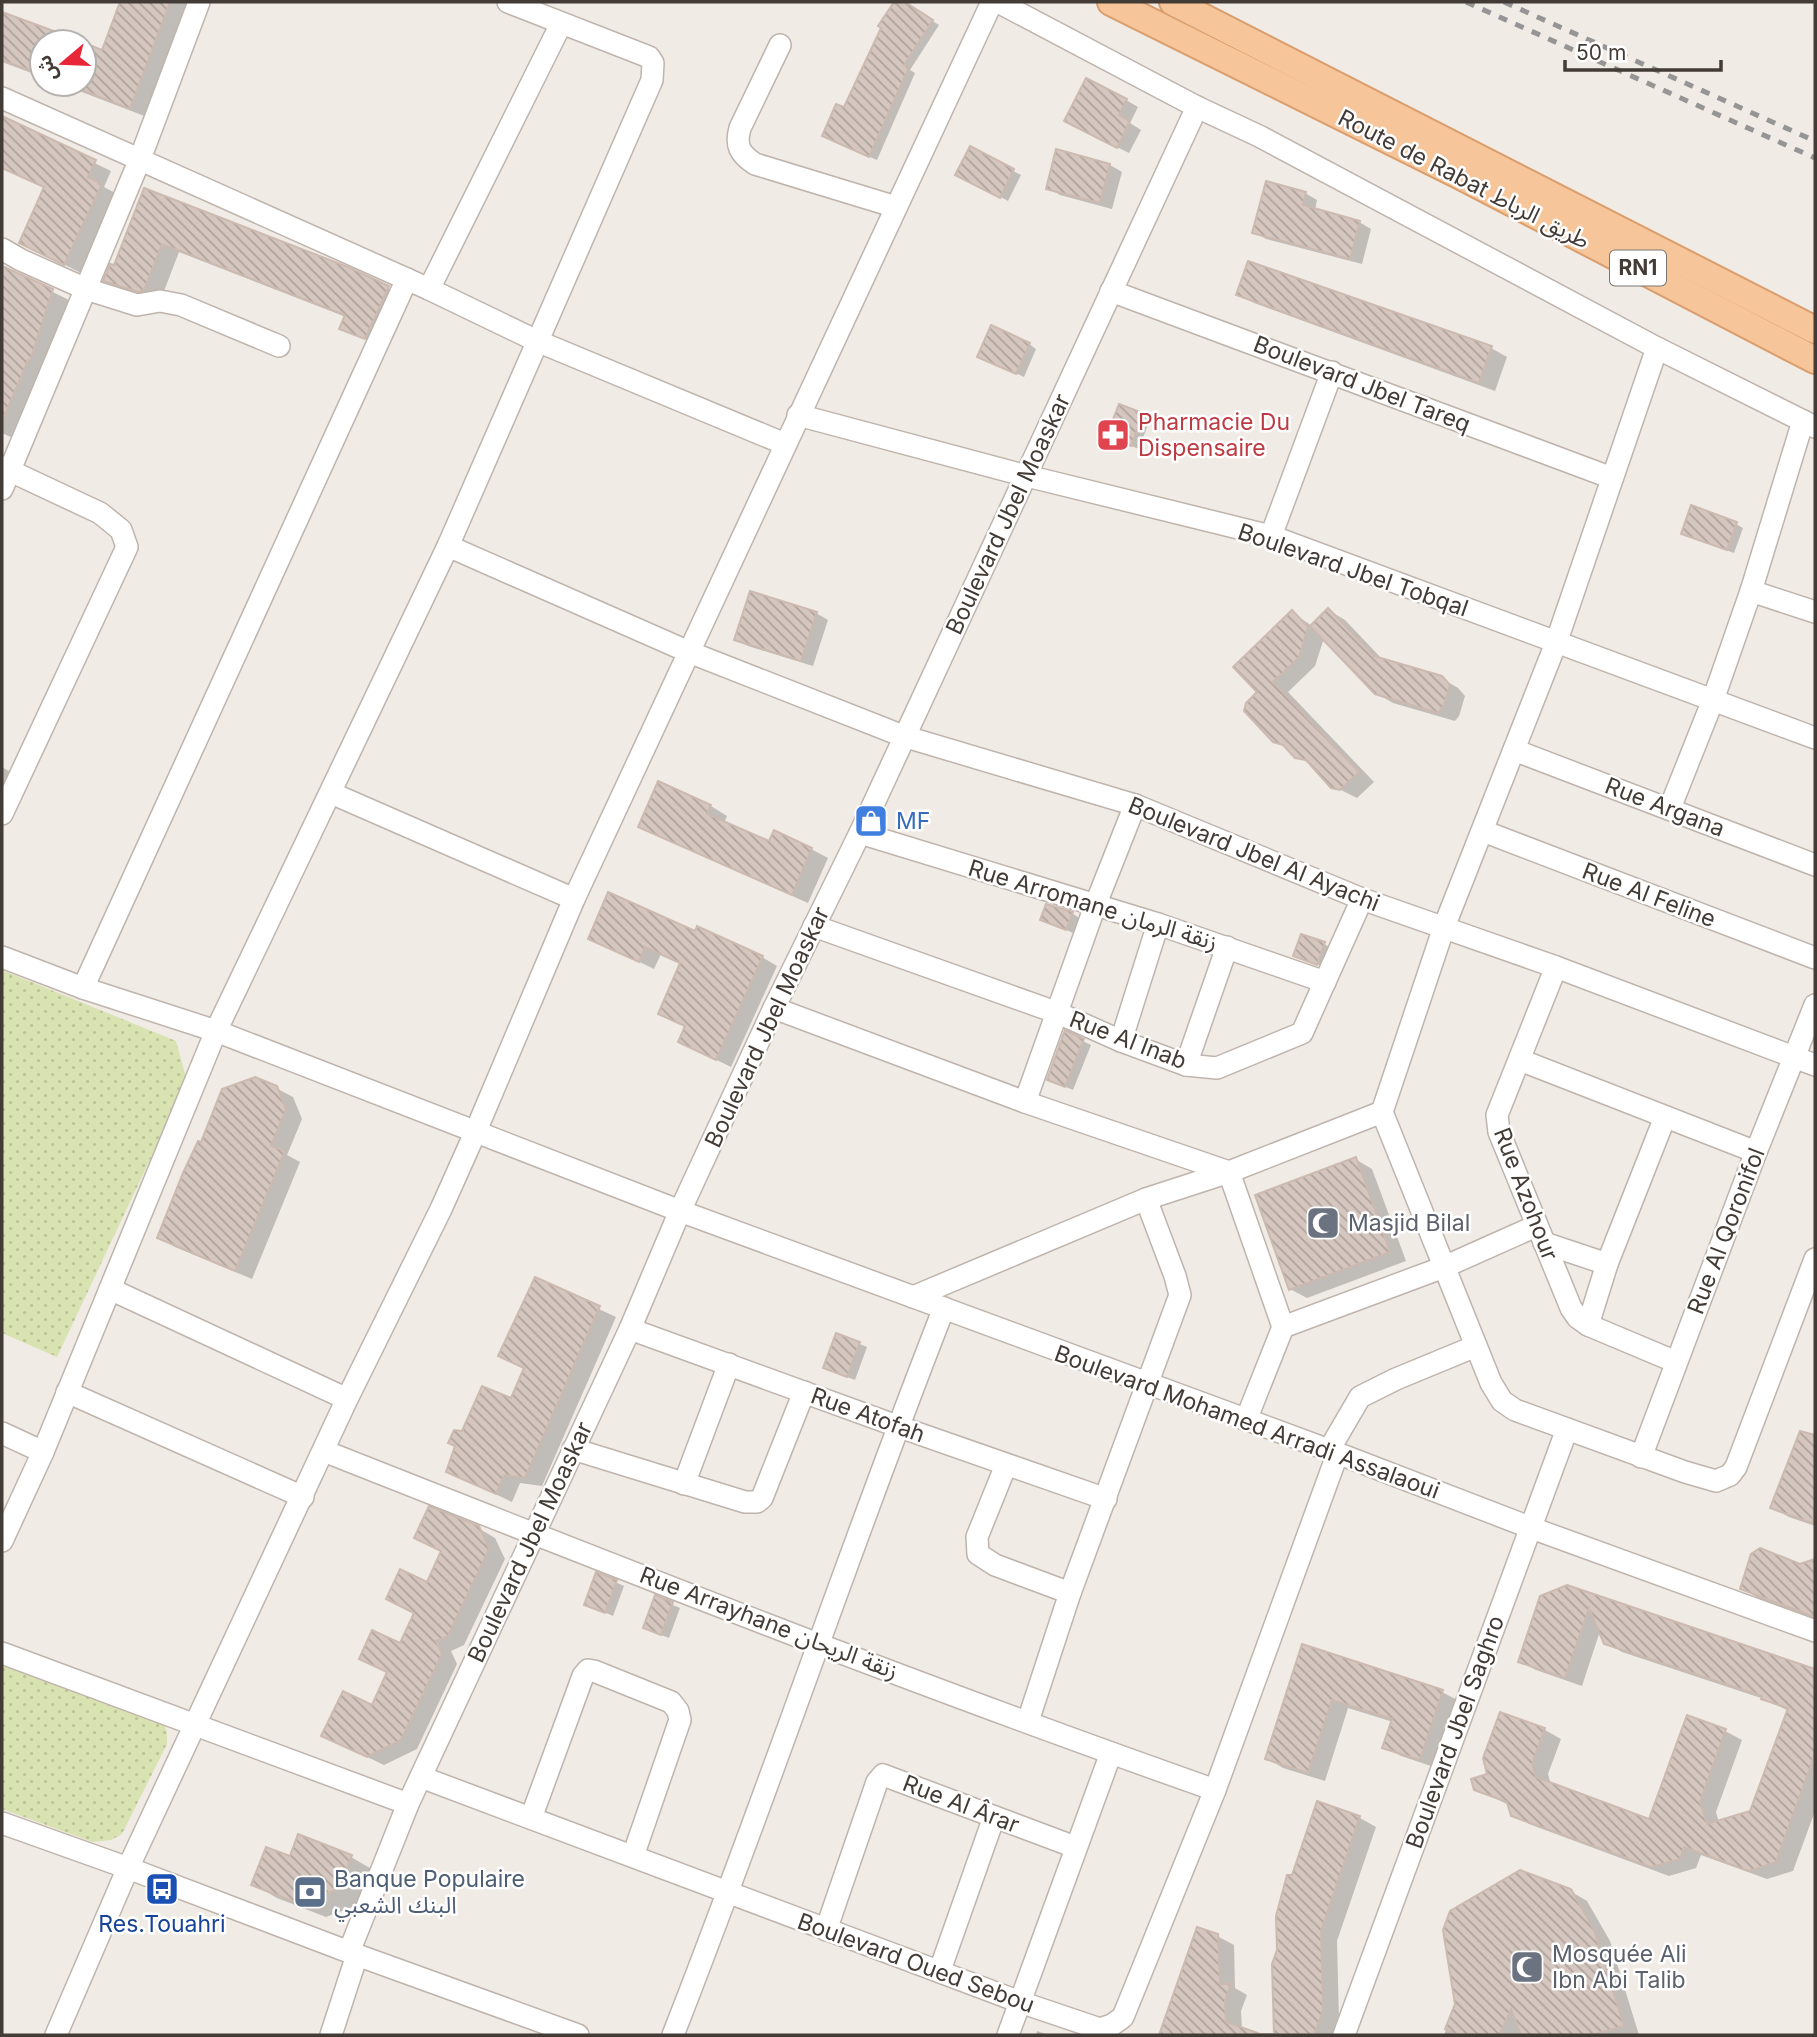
<svg xmlns="http://www.w3.org/2000/svg" width="1817" height="2037" viewBox="0 0 1817 2037" font-family="Inter,'Noto Sans Arabic',sans-serif">
<style>
.grass{fill:url(#grass-dots)}
.shadow{fill:#0003}
.building{fill:url(#building-back-hatch);stroke:#ccbab0;stroke-width:2}
.lines{fill:none;stroke-linecap:round;stroke-linejoin:round}
.minor-casing{stroke:#bfb4ac;stroke-width:24}
.major-casing{stroke:#da9d6b;stroke-width:30}
.minor{stroke:#fff;stroke-width:21}
.major{stroke:#f6c59a;stroke-width:26}
.rail{stroke:#959595;stroke-width:5;stroke-dasharray:9 9;stroke-linecap:butt}
.labels{text-anchor:middle;stroke-width:5;stroke-linejoin:round;paint-order:stroke}
.shield{fill:#fff;stroke:#7b7672;stroke-width:2}
.shield-label{font-size:21px;font-weight:bold;fill:#433b36}
.street-label{font-size:23px;fill:#433b36;stroke:#fff}
.health-label{font-size:23px;fill:#be3a42;stroke:#fff;text-anchor:start}
.shop-label{font-size:23px;fill:#366cbe;stroke:#fff;text-anchor:start}
.worship-label{font-size:23px;fill:#5b616d;stroke:#fff;text-anchor:start}
.service-label{font-size:23px;fill:#4e5e75;stroke:#fff;text-anchor:start}
.transit-label{font-size:23px;fill:#164399;stroke:#fff}
</style>
<defs>
<pattern id="grass-dots" width="8" height="8" patternUnits="userSpaceOnUse" patternTransform="scale(1.75)"><rect width="8" height="8" fill="#d9e3b1"/><path d="M2 2h.1M6 6h.1" fill="none" stroke="#bbc499" stroke-width="1.8" stroke-linecap="round"/></pattern>
<pattern id="building-back-hatch" width="6" height="6" patternUnits="userSpaceOnUse" patternTransform="scale(1.75)"><rect width="6" height="6" fill="#d5c7bf"/><path d="M-1 5l2 2M0 0l6 6M5-1l2 2" fill="none" stroke="#aea39c"/></pattern>
</defs>
<rect width="100%" height="100%" fill="#f1ebe6"/>
<g class="grass">
<path d="M2,970L176,1041L187,1081L57,1357L2,1333Z"/>
<path d="M2,1661L164,1723L167,1733V1744L122,1834L111,1840L93,1842L2,1809Z"/>
</g>
<g class="shadow">
<path d="M122,2H190L147,117L61,84H84V45L103,52Z"/>
<path d="M896,2H902L939,25L910,70L915,73L877,160L831,140L884,27L881,25Z"/>
<path d="M2,14L77,42H42V77L2,62Z"/>
<path d="M1126,100L1138,107L1130,123L1141,130L1129,153L1078,128Z"/>
<path d="M2,118L111,171L104,187L117,194L81,273L21,243L46,188L2,168Z"/>
<path d="M970,149L1021,175L1008,201L957,174Z"/>
<path d="M1110,165L1122,172L1112,209L1060,195L1048,188Z"/>
<path d="M145,190L347,269L405,297L382,347L342,328L346,317L179,252L161,299L156,300L122,289L106,280L115,268Z"/>
<path d="M1305,193L1317,200L1315,210L1359,222L1371,229L1362,264L1266,239L1254,232Z"/>
<path d="M2,267L69,300L47,369L15,439L2,433V341L7,329L2,328Z"/>
<path d="M1238,294L1491,348L1507,357L1495,391L1254,303Z"/>
<path d="M1029,344L1036,349L1024,377L987,360Z"/>
<path d="M1120,406L1150,419L1139,449L1116,440Z"/>
<path d="M1736,524L1743,528L1734,553L1690,537Z"/>
<path d="M1328,610L1345,620L1384,661L1441,678L1458,688L1465,696L1459,716L1455,721L1393,703L1376,693L1324,638L1315,666L1288,692L1374,782L1357,798L1333,786L1313,766L1274,740L1260,692L1293,613L1312,626Z"/>
<path d="M816,613L828,620L813,666L748,646L736,639Z"/>
<path d="M2,767L12,773L2,799Z"/>
<path d="M659,784L711,806L727,816L724,823L770,843L811,849L828,858L808,903L656,835L640,826Z"/>
<path d="M1072,913L1079,918L1073,933L1042,919Z"/>
<path d="M696,933L762,957L777,966L731,1067L680,1042L687,1027L660,1013L682,964L661,954L654,969L590,938Z"/>
<path d="M1324,944L1331,948L1325,967L1302,959Z"/>
<path d="M1066,1033L1091,1045L1073,1090L1057,1083Z"/>
<path d="M276,1088L293,1097L302,1119L287,1155L300,1162L252,1279L175,1247L159,1237L202,1144Z"/>
<path d="M1355,1159L1372,1169L1406,1261L1307,1298L1290,1289Z"/>
<path d="M536,1280L616,1317L542,1486L520,1483L512,1502L448,1472L463,1433L512,1400L526,1369L500,1355Z"/>
<path d="M837,1335L867,1347L855,1380L833,1372Z"/>
<path d="M1801,1433L1815,1437V1526L1789,1517L1773,1508Z"/>
<path d="M478,1528L495,1538L505,1559L464,1645L451,1651L457,1664L417,1749L384,1765L340,1744L373,1707L389,1673L361,1658L401,1645L428,1584Z"/>
<path d="M1815,1561V1619L1758,1598L1742,1588Z"/>
<path d="M597,1574L624,1586L613,1616L586,1604Z"/>
<path d="M1567,1586L1815,1671V1811L1793,1871L1767,1879L1701,1855L1696,1868L1669,1876L1529,1824L1512,1815L1509,1805L1476,1789L1490,1775L1501,1714L1545,1730L1561,1739L1548,1774L1551,1785L1650,1821L1688,1717L1725,1731L1742,1740L1716,1812L1719,1823L1751,1813L1789,1711L1764,1699L1622,1652L1605,1642L1600,1631L1582,1686L1536,1670L1520,1661Z"/>
<path d="M656,1598L680,1608L669,1638L653,1632Z"/>
<path d="M1303,1646L1442,1692L1459,1701L1437,1768L1401,1756L1385,1747L1393,1722L1348,1708L1325,1781L1283,1768L1267,1758Z"/>
<path d="M1318,1803L1360,1818L1376,1827L1337,1941L1339,2020L1334,2035H1161L1198,1929L1217,1936L1234,1945L1235,1988L1247,1995L1241,2011L1242,2029L1254,2033H1276L1278,1950Z"/>
<path d="M351,1857L375,1871L363,1903L326,1917L277,1898L253,1884L291,1859Z"/>
<path d="M1570,1891L1587,1901L1610,1941L1639,2035H1523L1521,2031L1519,2035H1444L1456,2004Z"/>
<path d="M1037,2031L1049,2035H1036Z"/>
</g>
<g class="building">
<path d="M120,2H170L130,109L84,91V43L102,50Z"/>
<path d="M894,2H905L933,20L904,65L909,67L869,157L822,136L836,104L844,107L881,28L878,26Z"/>
<path d="M2,12L78,40V42H42V75L2,60Z"/>
<path d="M1086,78L1127,99L1119,115L1130,121L1117,148L1064,121Z"/>
<path d="M2,116L96,160L88,177L102,184L64,265L19,243L44,187L2,168Z"/>
<path d="M970,146L1014,169L1000,198L955,175Z"/>
<path d="M1056,149L1110,164L1100,203L1046,189Z"/>
<path d="M1266,181L1306,192L1303,205L1360,221L1350,259L1252,233Z"/>
<path d="M144,188L348,267L389,286L365,339L339,329L345,315L162,244L144,290L138,292L103,281L110,264L114,265Z"/>
<path d="M1248,261L1492,346L1479,383L1236,295Z"/>
<path d="M2,266L53,289L30,361L28,360L2,422Z"/>
<path d="M991,325L1030,343L1016,374L977,357Z"/>
<path d="M1119,404L1143,413L1131,446L1106,437Z"/>
<path d="M1691,505L1737,522L1727,550L1681,534Z"/>
<path d="M750,591L817,612L801,661L734,640Z"/>
<path d="M1328,608L1374,656L1442,676L1450,685L1443,707L1438,713L1375,694L1310,626Z"/>
<path d="M1292,610L1308,627L1299,657L1273,682L1359,772L1340,790L1331,788L1306,760L1295,758L1283,745L1273,742L1244,711L1246,703L1257,692L1233,667Z"/>
<path d="M658,781L711,805L707,814L769,841L774,830L812,848L792,895L638,827Z"/>
<path d="M608,892L695,931L697,926L763,956L716,1060L678,1042L685,1026L658,1014L680,963L645,947L639,962L588,939Z"/>
<path d="M1046,904L1073,912L1066,930L1040,920Z"/>
<path d="M1301,934L1325,942L1317,965L1293,956Z"/>
<path d="M1065,1030L1084,1039L1065,1087L1047,1080Z"/>
<path d="M255,1077L277,1086L286,1109L271,1146L285,1151L235,1271L157,1238L183,1173L198,1141L201,1142L222,1089Z"/>
<path d="M1356,1157L1390,1252L1289,1290L1255,1195Z"/>
<path d="M535,1277L600,1306L525,1478L504,1475L496,1494L446,1472L455,1446L448,1443L454,1430L462,1431L482,1386L511,1398L524,1368L498,1356Z"/>
<path d="M836,1333L860,1342L847,1377L823,1368Z"/>
<path d="M1800,1431L1815,1435V1510L1812,1523L1770,1508Z"/>
<path d="M429,1506L479,1526L489,1549L448,1636L436,1641L442,1654L401,1740L367,1757L321,1736L343,1691L372,1705L387,1672L359,1659L372,1630L400,1643L414,1613L386,1599L400,1569L427,1582L441,1551L414,1538Z"/>
<path d="M1760,1548L1800,1564L1815,1559V1617L1740,1589L1751,1554Z"/>
<path d="M596,1572L617,1580L605,1613L584,1605Z"/>
<path d="M1567,1585L1815,1669V1754L1776,1862L1749,1871L1684,1847L1680,1859L1651,1867L1511,1816L1507,1802L1474,1790L1471,1779L1487,1774L1483,1758L1500,1712L1545,1728L1532,1764L1536,1777L1649,1819L1687,1715L1726,1729L1700,1802L1707,1824L1750,1811L1788,1708L1761,1699L1762,1696L1604,1644L1589,1608L1565,1678L1518,1662L1540,1596Z"/>
<path d="M655,1595L673,1602L661,1635L643,1628Z"/>
<path d="M1302,1644L1443,1690L1420,1760L1382,1748L1392,1719L1332,1700L1308,1773L1265,1759Z"/>
<path d="M1317,1801L1360,1816L1321,1931L1323,2010L1314,2035H1274L1272,1964L1277,1950L1276,1916L1287,1875H1292Z"/>
<path d="M298,1834L352,1855L339,1889L300,1904L251,1885L266,1847L290,1856Z"/>
<path d="M1520,1870L1571,1889L1594,1930L1624,2026L1591,2035H1521L1511,2009L1499,2035H1457L1445,2029L1455,2004L1443,1930L1450,1911Z"/>
<path d="M1197,1927L1218,1934L1220,1984H1231L1225,2001L1226,2022L1258,2033L1257,2035H1159Z"/>
</g>
<g class="lines">
<defs>
<g id="minor">
<path d="M998,2L1197,107L1259,136L1657,348L1815,427"/>
<path d="M780,45L740,128C735,146 740,154 755,164L896,207"/>
<path d="M2,98L429,289L537,341L785,444"/>
<path d="M2,249L21,260L86,289L137,305L160,301L181,305L279,346"/>
<path d="M429,289L561,24"/>
<path d="M1111,291L1612,478"/>
<path d="M798,415L1027,476L1271,536L1815,738"/>
<path d="M2,467L100,513L121,530L127,547L2,814"/>
<path d="M2,489L140,159L199,2"/>
<path d="M1271,536L1332,372"/>
<path d="M448,546L689,652L903,736L1135,805L1362,899L1556,967L1815,1065"/>
<path d="M1751,591L1815,612"/>
<path d="M1514,750L1815,865"/>
<path d="M331,793L574,899"/>
<path d="M1670,808L1713,700L1751,591L1803,421"/>
<path d="M1483,831L1815,958"/>
<path d="M860,833L1158,924L1325,982"/>
<path d="M814,926L1058,1013L1121,1041L1186,1065L1217,1068L1302,1033L1362,899"/>
<path d="M2,957L83,988L216,1031L680,1211L1329,1450L1529,1527L1815,1631"/>
<path d="M1556,967L1497,1115L1499,1132L1571,1308L1578,1318L1588,1325L1676,1362"/>
<path d="M83,988L407,279"/>
<path d="M774,1008L1025,1102L1229,1172L1283,1327L1246,1420"/>
<path d="M1121,1041L1158,924"/>
<path d="M1520,1060L1756,1152"/>
<path d="M1186,1065L1227,947"/>
<path d="M1025,1102L1095,906L1135,805"/>
<path d="M1382,1112L1491,1383L1502,1401L1515,1410L1685,1472L1716,1481L1730,1475L1736,1467L1815,1259"/>
<path d="M1544,1243L1607,1264"/>
<path d="M110,1289L347,1399"/>
<path d="M913,1297L1146,1199L1229,1172L1382,1112L1444,927L1556,643L1657,348"/>
<path d="M1588,1325L1607,1264L1665,1117"/>
<path d="M1283,1327L1444,1267L1536,1226"/>
<path d="M630,1329L897,1426L1106,1499"/>
<path d="M67,1392L303,1497"/>
<path d="M2,1433L43,1452"/>
<path d="M573,1449L745,1502H757L762,1498L804,1392"/>
<path d="M1329,1450L1360,1397L1396,1379L1476,1346"/>
<path d="M324,1451C620,1568 916,1685 1215,1790"/>
<path d="M1641,1457L1756,1152L1815,1005"/>
<path d="M1006,1465L977,1537L978,1554L995,1565L1070,1593"/>
<path d="M684,1484L729,1364"/>
<path d="M2,1541L43,1452L216,1031L448,546L652,80L653,63L649,57L508,2"/>
<path d="M2,1653L408,1804"/>
<path d="M1028,1721L1070,1593L1180,1295L1175,1276L1146,1199"/>
<path d="M421,1777L1020,2002L1100,2029L1112,2025L1123,2017L1215,1790L1337,1455"/>
<path d="M531,1818L583,1676L588,1670L594,1671L671,1702L678,1711L680,1720L633,1856"/>
<path d="M2,1823L128,1868L357,1955L578,2035"/>
<path d="M826,1930L877,1782L883,1775L1075,1847"/>
<path d="M349,1952L408,1804L630,1329L680,1211L774,1008L860,833L1197,107"/>
<path d="M940,1970L994,1817"/>
<path d="M56,2035L128,1868L347,1399L441,1209L475,1133L574,899L992,2"/>
<path d="M331,2035L357,1955"/>
<path d="M673,2035C768,1794 849,1549 944,1308"/>
<path d="M1008,2035L1111,1753"/>
<path d="M1344,2035L1567,1429"/>
</g>
<g id="major">
<path d="M1111,2L1461,176L1815,360"/>
<path d="M1173,2L1815,330"/>
</g>
</defs>
<use href="#minor" class="minor-casing"/>
<use href="#major" class="major-casing"/>
<use href="#minor" class="minor"/>
<use href="#major" class="major"/>
<g class="rail">
<path d="M1466,2L1815,158"/>
<path d="M1504,2L1815,141"/>
</g>
</g>
<defs>
<symbol id="pharmacy-square" viewBox="-11 -11 22 22"><rect x="-9" y="-9" width="18" height="18" rx="4" fill="#e0444e" stroke="#fff"/><path d="M-2-6h4v4h4v4h-4v4h-4v-4h-4v-4h4Z" fill="#fff"/></symbol>
<symbol id="shop-square" viewBox="-11 -11 22 22"><rect x="-9" y="-9" width="18" height="18" rx="4" fill="#3f7fe0" stroke="#fff"/><path d="M-5-2.5h2.3a2.7 3.5 0 0 1 5.4 0H5L5.5 6h-11ZM-1.5-2.5h3a1.5 2.3 0 0 0-3 0Z" fill="#fff"/></symbol>
<symbol id="mosque-square" viewBox="-11 -11 22 22"><rect x="-9" y="-9" width="18" height="18" rx="4" fill="#6b7280" stroke="#fff"/><path d="M3.5-4.9A6 6 0 1 0 3.5 4.9A5 5 0 1 1 3.5-4.9Z" fill="#fff"/></symbol>
<symbol id="bus-square" viewBox="-11 -11 22 22"><rect x="-9" y="-9" width="18" height="18" rx="4" fill="#1a4fb4" stroke="#fff"/><path d="M-5-6H5V4H4V6H2V4H-2V6H-4V4H-5ZM-3.5-4V0h7V-4ZM-3.5 1.2v1.5H-2V1.2ZM2 1.2v1.5H3.5V1.2Z" fill="#fff"/></symbol>
<symbol id="bank-square" viewBox="-11 -11 22 22"><rect x="-9" y="-9" width="18" height="18" rx="4" fill="#5c6f8a" stroke="#fff"/><path d="M-6-4H6V4H-6ZM0-2.3a2.3 2.3 0 1 0 0 4.6a2.3 2.3 0 1 0 0-4.6Z" fill="#fff"/></symbol>
</defs>
<g fill-rule="evenodd">
<use href="#pharmacy-square" x="1094" y="416" width="38" height="38"/>
<use href="#shop-square" x="852" y="802" width="38" height="38"/>
<use href="#mosque-square" x="1304" y="1204" width="38" height="38"/>
<use href="#bus-square" x="143" y="1870" width="38" height="38"/>
<use href="#bank-square" x="291" y="1873" width="38" height="38"/>
<use href="#mosque-square" x="1508" y="1948" width="38" height="38"/>
</g>
<g class="labels">
<rect class="shield" x="1610" y="250.5" width="56" height="35" rx="5"/>
<g class="shield-label">
<text x="1638" y="275">RN1</text>
</g>
<g class="street-label">
<text transform="translate(1464 179) rotate(27)" y="8">Route de Rabat طريق الرباط</text>
<text transform="translate(1362 384) rotate(21)" y="8">Boulevard Jbel Tareq</text>
<text transform="translate(1008 514) rotate(-65)" y="8">Boulevard Jbel Moaskar</text>
<text transform="translate(1353 570) rotate(19)" y="8">Boulevard Jbel Tobqal</text>
<text transform="translate(1665 807) rotate(21)" y="8">Rue Argana</text>
<text transform="translate(1254 854) rotate(22)" y="8">Boulevard Jbel Al Ayachi</text>
<text transform="translate(1649 895) rotate(21)" y="8">Rue Al Feline</text>
<text transform="translate(1093 905) rotate(17)" y="8">Rue Arromane زنقة الرمان</text>
<text transform="translate(767 1027) rotate(-65)" y="8">Boulevard Jbel Moaskar</text>
<text transform="translate(1128 1040) rotate(21)" y="8">Rue Al Inab</text>
<text transform="translate(1526 1194) rotate(69)" y="8">Rue Azohour</text>
<text transform="translate(1726 1231) rotate(-69)" y="8">Rue Al Qoronifol</text>
<text transform="translate(868 1415) rotate(20)" y="8">Rue Atofah</text>
<text transform="translate(1247 1422) rotate(20)" y="8">Boulevard Mohamed Arradi Assalaoui</text>
<text transform="translate(530 1542) rotate(-65)" y="8">Boulevard Jbel Moaskar</text>
<text transform="translate(769 1623) rotate(21)" y="8">Rue Arrayhane زنقة الريحان</text>
<text transform="translate(1455 1732) rotate(-70)" y="8">Boulevard Jbel Saghro</text>
<text transform="translate(961 1804) rotate(21)" y="8">Rue Al Ârar</text>
<text transform="translate(916 1963) rotate(20)" y="8">Boulevard Oued Sebou</text>
</g>
<g class="health-label">
<text x="1138" y="430">Pharmacie Du<tspan x="1138" dy="26">Dispensaire</tspan></text>
</g>
<g class="shop-label">
<text x="896" y="829">MF</text>
</g>
<g class="worship-label">
<text x="1348" y="1231">Masjid Bilal</text>
<text x="1552" y="1962">Mosquée Ali<tspan x="1552" dy="26">Ibn Abi Talib</tspan></text>
</g>
<g class="service-label">
<text x="334" y="1887">Banque Populaire<tspan x="334" dy="26">البنك الشعبي</tspan></text>
</g>
<g class="transit-label">
<text x="162" y="1932">Res.Touahri</text>
</g>
</g>
<rect width="1817" height="2037" fill="none" stroke="#433b36" stroke-width="7"/>
<g transform="translate(63 63) rotate(251)"><circle r="33" fill="#ffffff" stroke="#b4b1af" stroke-width="2"/>
<path d="M0-5L12 26L0 18L-12 26Z" fill="#e92538"/>
<text y="-10" font-size="19" font-weight="bold" text-anchor="middle" fill="#433b36">ش</text>
</g>
<path d="M1565 60v10h156v-10" fill="none" stroke="#433b36" stroke-width="3.5"/>
<text x="1576" y="60" font-size="21" fill="#433b36" stroke="#ffffff" stroke-width="5" paint-order="stroke">50 m</text>
</svg>
